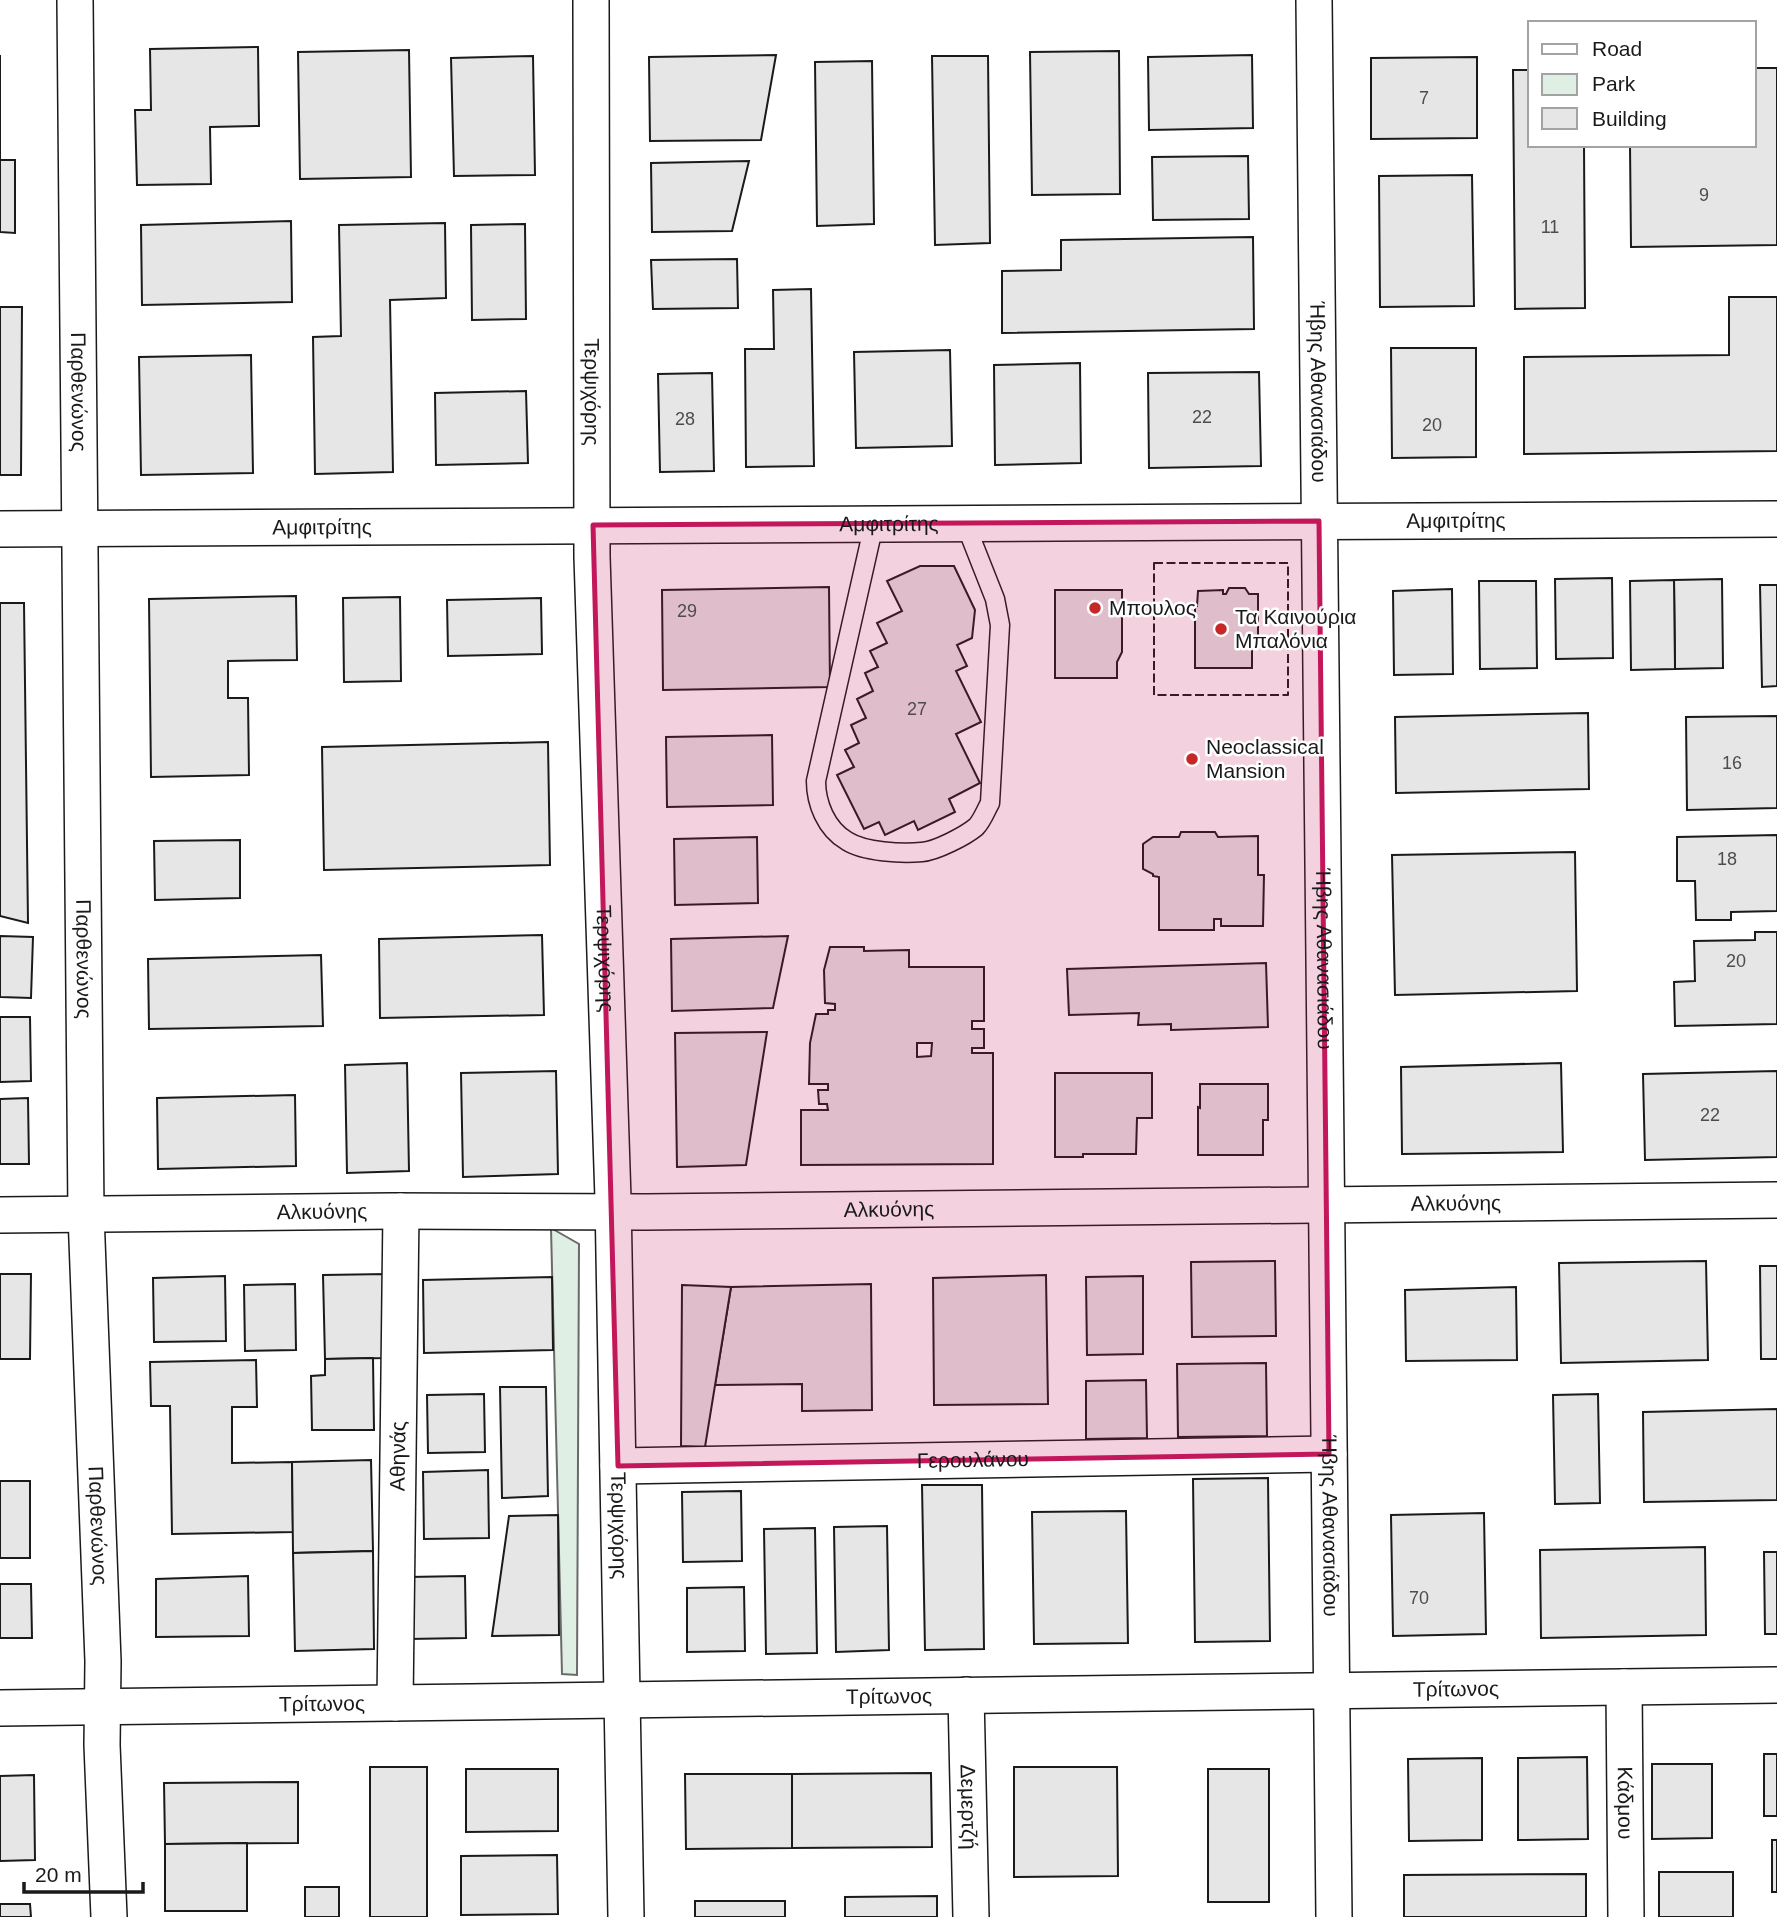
<svg xmlns="http://www.w3.org/2000/svg" width="1777" height="1917" viewBox="0 0 1777 1917" font-family="Helvetica,sans-serif">
<style>
.green{fill:#e0efe3;stroke:#6a6a6a;stroke-width:2}
.building{fill:#e6e6e6;stroke:#1a1a1a;stroke-width:2;fill-rule:evenodd}
.lines{fill:none;stroke-linecap:round;stroke-linejoin:round}
.lane-casing{stroke:#1a1a1a;stroke-width:21}
.street-casing{stroke:#1a1a1a;stroke-width:38}
.lane{stroke:#fff;stroke-width:18}
.street{stroke:#fff;stroke-width:35}
.fence{stroke:#1a1a1a;stroke-width:2;stroke-dasharray:9 3.5;stroke-linecap:butt}
.marked{fill:#c2185b;fill-opacity:0.2;stroke:#c2185b;stroke-width:5;stroke-linejoin:round}
.poi-dot{fill:#c62828;stroke:#fff;stroke-width:2.5}
.labels{text-anchor:middle;stroke-width:5;stroke-linejoin:round;paint-order:stroke}
.number-label{font-size:18px;fill:#4d4d4d}
.street-label{font-size:21px;fill:#1a1a1a;stroke:#fff}
.poi-label{font-size:21px;fill:#1a1a1a;stroke:#fff;text-anchor:start}
</style>
<rect width="100%" height="100%" fill="#fff"/>
<path class="green" d="M551,1228L579,1244L577,1675L562,1674Z"/>
<g class="building">
<path d="M258,47L259,126L210,127L211,184L137,185L135,110H151L150,49Z"/>
<path d="M409,50L411,177L300,179L298,52Z"/>
<path d="M1119,51L1120,194L1032,195L1030,52Z"/>
<path d="M0,55V160H15V233L0,232Z"/>
<path d="M776,55L761,140L650,141L649,57Z"/>
<path d="M1252,55L1253,128L1149,130L1148,57Z"/>
<path d="M533,56L535,175L454,176L451,58Z"/>
<path d="M932,56H988L990,243L935,245Z"/>
<path d="M1477,57V138L1371,139V58Z"/>
<path d="M872,61L874,224L817,226L815,62Z"/>
<path d="M1754,68H1777V245L1631,247L1630,145H1754Z"/>
<path d="M1513,70H1530V145H1584L1585,308L1515,309Z"/>
<path d="M1248,156L1249,219L1153,220L1152,157Z"/>
<path d="M749,161L732,231L652,232L651,163Z"/>
<path d="M1472,175L1474,306L1380,307L1379,176Z"/>
<path d="M291,221L292,302L142,305L141,225Z"/>
<path d="M445,223L446,298L390,300L393,472L315,474L313,337L341,336L339,225Z"/>
<path d="M525,224L526,319L472,320L471,225Z"/>
<path d="M1253,237L1254,329L1002,333V271L1061,270V240Z"/>
<path d="M737,259L738,308L653,309L651,260Z"/>
<path d="M811,289L814,466L746,467L745,349H774L773,290Z"/>
<path d="M1729,297H1777V451L1524,454V357L1729,355Z"/>
<path d="M0,307H22L21,475H0Z"/>
<path d="M1391,348H1476V457L1392,458Z"/>
<path d="M950,350L952,446L856,448L854,352Z"/>
<path d="M251,355L253,473L141,475L139,357Z"/>
<path d="M1080,363L1081,463L995,465L994,365Z"/>
<path d="M1259,372L1261,466L1149,468L1148,373Z"/>
<path d="M712,373L714,471L660,472L658,374Z"/>
<path d="M526,391L528,463L436,465L435,393Z"/>
<path d="M920,566H954L975,610L972,638L957,645L967,666L956,671L981,722L956,734L980,783L949,799L955,812L918,830L914,821L885,835L879,822L864,829L837,775L854,767L845,750L859,743L851,725L866,718L857,699L873,691L865,673L878,667L870,651L887,643L877,623L902,611L887,581Z"/>
<path d="M1612,578L1613,658L1556,659L1555,579Z"/>
<path d="M1722,579L1723,668L1675,669L1674,580Z"/>
<path d="M1674,580L1675,669L1631,670L1630,581Z"/>
<path d="M1479,581H1536L1537,668L1480,669Z"/>
<path d="M1760,585H1777V686L1762,687Z"/>
<path d="M829,587L830,687L663,690L662,590Z"/>
<path d="M1229,588H1245L1249,594H1258V645H1252V668H1195V606H1197L1198,591L1223,590V594H1226Z"/>
<path d="M1452,589L1453,674L1394,675L1393,591Z"/>
<path d="M1055,590H1122V652L1117,662V678H1055Z"/>
<path d="M296,596L297,660L228,661V698H248L249,775L151,777L149,599Z"/>
<path d="M400,597L401,681L344,682L343,598Z"/>
<path d="M541,598L542,654L448,656L447,600Z"/>
<path d="M0,603H24L28,923L0,916Z"/>
<path d="M1588,713L1589,789L1396,793L1395,717Z"/>
<path d="M1777,716V808L1687,810L1686,717Z"/>
<path d="M772,735L773,805L667,807L666,737Z"/>
<path d="M548,742L550,865L324,870L322,747Z"/>
<path d="M1181,832H1215L1218,837L1258,836V875H1264L1263,926H1221V919H1214V930H1159V877L1153,876V874L1143,869V844L1153,837H1179Z"/>
<path d="M1777,835V911L1731,912V920H1696L1695,881H1677V837Z"/>
<path d="M757,837L758,903L675,905L674,839Z"/>
<path d="M240,840V898L155,900L154,841Z"/>
<path d="M1575,852L1577,991L1395,995L1392,855Z"/>
<path d="M1755,932H1777V1024L1675,1026L1674,982L1695,981L1694,941L1755,940Z"/>
<path d="M542,935L544,1015L380,1018L379,939Z"/>
<path d="M0,936L33,937L31,998L0,997Z"/>
<path d="M788,936L773,1008L672,1011L671,939Z"/>
<path d="M830,947H864V951L909,950V967H984V1021H972V1029H984V1048H972V1053H993V1164L801,1165V1110H828L827,1104H819L818,1090H828V1084H809L810,1043L816,1014H828V1010H835V1004L825,1003L824,970ZM917,1043H932L931,1056L917,1057Z"/>
<path d="M321,955L323,1026L149,1029L148,959Z"/>
<path d="M1266,963L1268,1027L1171,1030V1024L1138,1025L1139,1013L1069,1015L1067,969Z"/>
<path d="M0,1017H30L31,1081L0,1082Z"/>
<path d="M767,1032L746,1165L677,1167L675,1033Z"/>
<path d="M407,1063L409,1171L347,1173L345,1065Z"/>
<path d="M1561,1063L1563,1152L1402,1154L1401,1067Z"/>
<path d="M556,1071L558,1174L463,1177L461,1073Z"/>
<path d="M1777,1071V1157L1645,1160L1643,1074Z"/>
<path d="M1055,1073H1152V1118H1137L1136,1154H1083V1157H1055Z"/>
<path d="M1200,1084H1268V1120H1263V1155H1198V1107L1200,1108Z"/>
<path d="M295,1095L296,1166L158,1169L157,1098Z"/>
<path d="M28,1098L29,1164H0V1099Z"/>
<path d="M1275,1261L1276,1336L1192,1337L1191,1262Z"/>
<path d="M1706,1261L1708,1360L1561,1363L1559,1263Z"/>
<path d="M1760,1266H1777V1359H1761Z"/>
<path d="M0,1274H31L30,1359H0Z"/>
<path d="M387,1274L388,1358L325,1359L323,1275Z"/>
<path d="M1046,1275L1048,1404L934,1405L933,1278Z"/>
<path d="M225,1276L226,1341L154,1342L153,1278Z"/>
<path d="M1143,1276V1354L1087,1355L1086,1277Z"/>
<path d="M552,1277L553,1350L424,1353L423,1280Z"/>
<path d="M295,1284L296,1350L245,1351L244,1285Z"/>
<path d="M871,1284L872,1410L802,1411V1384L715,1385L731,1287Z"/>
<path d="M682,1285L731,1287L705,1447L681,1446Z"/>
<path d="M1516,1287L1517,1360L1406,1361L1405,1290Z"/>
<path d="M373,1358L374,1430H312L311,1376L325,1375V1359Z"/>
<path d="M256,1360L257,1407H232V1463L292,1462L293,1532L172,1534L170,1406H151L150,1362Z"/>
<path d="M1266,1363L1267,1436L1178,1437L1177,1364Z"/>
<path d="M1146,1380L1147,1438L1086,1439V1381Z"/>
<path d="M500,1387H546L548,1496L502,1498Z"/>
<path d="M484,1394L485,1452L428,1453L427,1395Z"/>
<path d="M1598,1394L1600,1503L1555,1504L1553,1395Z"/>
<path d="M1777,1409V1500L1644,1502L1643,1412Z"/>
<path d="M371,1460L373,1551L293,1553L292,1462Z"/>
<path d="M488,1470L489,1538L424,1539L423,1472Z"/>
<path d="M1268,1478L1270,1641L1195,1642L1193,1479Z"/>
<rect x="0" y="1481" width="30" height="77"/>
<path d="M922,1485H982L984,1649L925,1650Z"/>
<path d="M741,1491L742,1561L683,1562L682,1492Z"/>
<path d="M1126,1511L1128,1643L1034,1644L1032,1512Z"/>
<path d="M1484,1513L1486,1634L1393,1636L1391,1515Z"/>
<path d="M558,1515L559,1635L492,1636L509,1516Z"/>
<path d="M887,1526L889,1650L836,1652L834,1527Z"/>
<path d="M815,1528L817,1653L766,1654L764,1529Z"/>
<path d="M1705,1547L1706,1635L1541,1638L1540,1550Z"/>
<path d="M373,1551L374,1649L295,1651L293,1553Z"/>
<path d="M1764,1552H1777V1634H1765Z"/>
<path d="M248,1576L249,1636L156,1637V1579Z"/>
<path d="M465,1576L466,1638L409,1639L408,1577Z"/>
<path d="M0,1584H31L32,1638H0Z"/>
<path d="M744,1587L745,1651L687,1652V1588Z"/>
<rect x="1764" y="1754" width="13" height="62"/>
<path d="M1587,1757L1588,1839L1518,1840V1758Z"/>
<path d="M1482,1758V1840L1409,1841L1408,1759Z"/>
<path d="M1652,1764H1712V1838L1652,1839Z"/>
<rect x="370" y="1767" width="57" height="150"/>
<path d="M1014,1767H1117L1118,1876L1014,1877Z"/>
<path d="M466,1769H558V1831L466,1832Z"/>
<rect x="1208" y="1769" width="61" height="133"/>
<path d="M931,1773L932,1847L792,1848V1774Z"/>
<path d="M685,1774H792V1848L686,1849Z"/>
<path d="M34,1775L35,1860L0,1861V1776Z"/>
<path d="M298,1782V1843L165,1844L164,1783Z"/>
<rect x="1772" y="1840" width="5" height="52"/>
<path d="M247,1843V1911H165V1844Z"/>
<path d="M557,1855L558,1914L461,1915V1856Z"/>
<rect x="1659" y="1872" width="74" height="45"/>
<path d="M1586,1874V1917H1404V1875Z"/>
<rect x="305" y="1887" width="34" height="30"/>
<path d="M937,1896V1917H845V1897Z"/>
<rect x="695" y="1901" width="90" height="16"/>
<path d="M0,1904H30L31,1917H0Z"/>
</g>
<g class="lines">
<defs>
<path id="lane" d="M874,524L816,781C816,803 826,829 847,841C864,852 902,854 922,852C936,851 965,836 976,827C982,821 986,810 990,803L1000,625L995,599L965,523"/>
<g id="street">
<path id="s1" d="M75,0L86,1214L103,1661L102,1745L109,1917"/>
<path id="s2" d="M591,0L592,557L613,1199L626,1917"/>
<path id="s3" d="M1314,0L1334,1917"/>
<path id="s4" d="M0,529L1777,519"/>
<path id="s5" d="M0,1215L392,1211L646,1212L1777,1200"/>
<path id="s6" d="M618,1466L1329,1454"/>
<path id="s7" d="M1624,1687L1626,1917"/>
<path id="s8" d="M966,1695L971,1917"/>
<path id="s9" d="M395,1703L401,1211"/>
<path id="s10" d="M0,1708L1777,1685"/>
</g>
</defs>
<use href="#lane" class="lane-casing"/>
<use href="#street" class="street-casing"/>
<use href="#lane" class="lane"/>
<use href="#street" class="street"/>
<rect class="fence" x="1154" y="563" width="134" height="132"/>
</g>
<path class="marked" d="M1319,521L1329,1454L618,1466L593,525Z"/>
<g class="poi-dot">
<circle cx="1095" cy="608" r="7"/>
<circle cx="1221" cy="629" r="7"/>
<circle cx="1192" cy="759" r="7"/>
</g>
<g class="labels">
<g class="number-label">
<text x="1424" y="104">7</text>
<text x="1704" y="201">9</text>
<text x="1550" y="233">11</text>
<text x="1202" y="423">22</text>
<text x="685" y="425">28</text>
<text x="1432" y="431">20</text>
<text x="687" y="617">29</text>
<text x="917" y="715">27</text>
<text x="1732" y="769">16</text>
<text x="1727" y="865">18</text>
<text x="1736" y="967">20</text>
<text x="1710" y="1121">22</text>
<text x="1419" y="1604">70</text>
</g>
<g class="street-label">
<text dy="7" stroke="none"><textPath href="#s1" startOffset="392">Παρθενώνος</textPath></text>
<text dy="7" stroke="none"><textPath href="#s2" startOffset="392">Τερψιχόρης</textPath></text>
<text dy="7" stroke="none"><textPath href="#s3" startOffset="392">Ήβης Αθανασιάδου</textPath></text>
<text dy="7" stroke="none"><textPath href="#s4" startOffset="1456">Αμφιτρίτης</textPath></text>
<text dy="7" stroke="none"><textPath href="#s4" startOffset="889">Αμφιτρίτης</textPath></text>
<text dy="7" stroke="none"><textPath href="#s4" startOffset="322">Αμφιτρίτης</textPath></text>
<text dy="7" stroke="none"><textPath href="#s3" startOffset="959">Ήβης Αθανασιάδου</textPath></text>
<text dy="7" stroke="none"><textPath href="#s1" startOffset="959">Παρθενώνος</textPath></text>
<text dy="7" stroke="none"><textPath href="#s2" startOffset="959">Τερψιχόρης</textPath></text>
<text dy="7" stroke="none"><textPath href="#s5" startOffset="1456">Αλκυόνης</textPath></text>
<text dy="7" stroke="none"><textPath href="#s5" startOffset="889">Αλκυόνης</textPath></text>
<text dy="7" stroke="none"><textPath href="#s5" startOffset="322">Αλκυόνης</textPath></text>
<text dy="7" stroke="none"><textPath href="#s9" startOffset="247">Αθηνάς</textPath></text>
<text dy="7" stroke="none"><textPath href="#s6" startOffset="355">Γερουλάνου</textPath></text>
<text dy="7" stroke="none"><textPath href="#s1" startOffset="1526">Παρθενώνος</textPath></text>
<text dy="7" stroke="none"><textPath href="#s2" startOffset="1526">Τερψιχόρης</textPath></text>
<text dy="7" stroke="none"><textPath href="#s3" startOffset="1526">Ήβης Αθανασιάδου</textPath></text>
<text dy="7" stroke="none"><textPath href="#s10" startOffset="1456">Τρίτωνος</textPath></text>
<text dy="7" stroke="none"><textPath href="#s10" startOffset="889">Τρίτωνος</textPath></text>
<text dy="7" stroke="none"><textPath href="#s10" startOffset="322">Τρίτωνος</textPath></text>
<text dy="7" stroke="none"><textPath href="#s7" startOffset="116">Κάδμου</textPath></text>
<text dy="7" stroke="none"><textPath href="#s8" startOffset="112">Δεμερτζή</textPath></text>
</g>
<g class="poi-label">
<text x="1109" y="615">Μπουλος</text>
<text x="1235" y="624">Τα Καινούρια<tspan x="1235" dy="24">Μπαλόνια</tspan></text>
<text x="1206" y="754">Neoclassical<tspan x="1206" dy="24">Mansion</tspan></text>
</g>
</g>
<rect x="1528" y="21" width="228" height="126" fill="#ffffff" stroke="#a3a3a3" stroke-width="2"/>
<rect x="1542" y="44" width="35" height="10" fill="#ffffff" stroke="#a3a3a3" stroke-width="2"/>
<text x="1592" y="56" font-size="21" fill="#1a1a1a">Road</text>
<rect x="1542" y="74" width="35" height="21" fill="#e0efe3" stroke="#a3a3a3" stroke-width="2"/>
<text x="1592" y="91" font-size="21" fill="#1a1a1a">Park</text>
<rect x="1542" y="108" width="35" height="21" fill="#e6e6e6" stroke="#a3a3a3" stroke-width="2"/>
<text x="1592" y="126" font-size="21" fill="#1a1a1a">Building</text>
<path d="M24 1882v10h119v-10" fill="none" stroke="#1a1a1a" stroke-width="3.5"/>
<text x="35" y="1882" font-size="21" fill="#1a1a1a" stroke="#ffffff" stroke-width="5" paint-order="stroke">20 m</text>
</svg>
